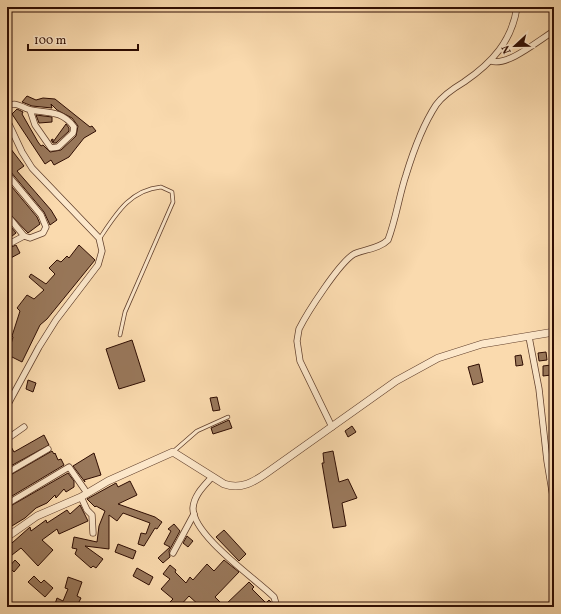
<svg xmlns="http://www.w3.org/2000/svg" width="561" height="614" viewBox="0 0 561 614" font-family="Vollkorn,serif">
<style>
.building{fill:#99785b;stroke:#2f0d02}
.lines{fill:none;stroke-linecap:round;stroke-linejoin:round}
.service-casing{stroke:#62402d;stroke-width:4.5}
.minor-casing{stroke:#62402d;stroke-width:7}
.tertiary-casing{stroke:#62402d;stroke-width:8}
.service{stroke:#fce7ca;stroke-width:3}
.minor{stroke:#fce7ca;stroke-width:5.5}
.tertiary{stroke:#fce7ca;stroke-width:7}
</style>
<rect width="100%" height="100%" fill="#fadaae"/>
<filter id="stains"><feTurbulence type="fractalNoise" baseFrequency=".005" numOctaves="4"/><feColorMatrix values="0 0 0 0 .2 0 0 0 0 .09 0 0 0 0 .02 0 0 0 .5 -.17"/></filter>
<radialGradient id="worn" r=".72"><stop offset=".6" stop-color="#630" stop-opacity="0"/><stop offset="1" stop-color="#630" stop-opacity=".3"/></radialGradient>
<g class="building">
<path d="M27,96L36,100L43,98L55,99L90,127L92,126L96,131L84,138L69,157L54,165L51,160L45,164L12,114L17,109L23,112L22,114L38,142L41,146L43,145L50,152L61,150L76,136L78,126L72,118L57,110L51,104L52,108L32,106L22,102Z"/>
<path d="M36,115L52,117V122L39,123Z"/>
<path d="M66,124L69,128V131L56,143H53L51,140L53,139V142Z"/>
<path d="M7,144L24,166L17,171L51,210L57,220L50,225L44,212L10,171L7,170Z"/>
<path d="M7,181L37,217L40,224L28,233L7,211Z"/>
<path d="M7,222L16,233L7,240Z"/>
<path d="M16,245L20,253L7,260V249Z"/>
<path d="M79,245L95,260L47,319L40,325L22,362L8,355L13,337L12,336L20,311L17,308L27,295L34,299L44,290L29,277L31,274L46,284L55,274L49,268L57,260L61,262L67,256L69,258Z"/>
<path d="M132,340L145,381L119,389L106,349Z"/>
<path d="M546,352L547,360L539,361L538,353Z"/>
<path d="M521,355L523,365L516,366L515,356Z"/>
<path d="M479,364L483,382L473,385L468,367Z"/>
<path d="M551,365V375L543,376V366Z"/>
<path d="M28,380L36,383L33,392L26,389Z"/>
<path d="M217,397L220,410L213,411L210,398Z"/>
<path d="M229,420L232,428L213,434L211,428Z"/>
<path d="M352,426L356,432L348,437L345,431Z"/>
<path d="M44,435L49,445L7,468V443H9L14,452Z"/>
<path d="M52,451L54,454L55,453L58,460L61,459L64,465L7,499V477Z"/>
<path d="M333,451L339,482L348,479L357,498L342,503L346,526L333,528L322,463H324L323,453Z"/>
<path d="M94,453L101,475L84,480L85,482L73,466Z"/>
<path d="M68,473L74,481V487L66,492L64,489L56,498L55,495L47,503L36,508L25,518L7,529V508Z"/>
<path d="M130,481L137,495L118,504L155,517L162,522L157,529L155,528L144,546L138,544L141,533L146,534L150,523L123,513L117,521L109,515V549L85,546L103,559L96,568L93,566L91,568L75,554L77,549L72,548L74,537L97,542L99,526L105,511L96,506L95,507L87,499L116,483L118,487Z"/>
<path d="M80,505L88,521L59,534L57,529L42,540L53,550L38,566L21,548L12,555L7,552V544L11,541L12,543L30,527L31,531L46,520L47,523L67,510L70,514Z"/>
<path d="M174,524L180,531L169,551L170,557L163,563L158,558L170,547L164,544L171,531L168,529Z"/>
<path d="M224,530L246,554L239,561L216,537Z"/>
<path d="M187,536L193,541L188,547L183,543Z"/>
<path d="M118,544L136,551L133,559L115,552Z"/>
<path d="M15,560L20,565L14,572L9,567Z"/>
<path d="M224,560L239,572L215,597L224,606L249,582L254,587L252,589L266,603L269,600L271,602L273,607H201L189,596L179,607H174L170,602L173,599L161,589L170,579L163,574L170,565L176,570L175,572L186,583L190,577L193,580L207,564L214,571Z"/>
<path d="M137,568L153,577L149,585L133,576Z"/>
<path d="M34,576L41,583L44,580L53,588L45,597L28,582Z"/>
<path d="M68,577L82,582L77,596L81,598L77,606L78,607H58L59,605L55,604L57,598L63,601L68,589L65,588Z"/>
</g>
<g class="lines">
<defs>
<g id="service">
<path d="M100,238C116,214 130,190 161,187L172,192L173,202L125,312L120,335"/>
<path d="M174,451L197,431L228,417"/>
</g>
<g id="minor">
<path d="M491,61C507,67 539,40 554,31"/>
<path d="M7,106C18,101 21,108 31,110C47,113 62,110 74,127L73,133L58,147L51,148L35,125L30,110"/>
<path d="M7,120L22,152L32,168L99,238L102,251L98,265L56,320L39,347L7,406"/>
<path d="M7,174L41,215L46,227L43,233L30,238L24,236L7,245"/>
<path d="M7,215L24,236"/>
<path d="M529,337L539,389L547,461L554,503"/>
<path d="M332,427L300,361L297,341L299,329C307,313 339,263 354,254C365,249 379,249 388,240C396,219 399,196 406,175C413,152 423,125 436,105C443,95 454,88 464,82C492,63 512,41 517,7"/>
<path d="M7,439L24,427"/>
<path d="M7,473L48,449"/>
<path d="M212,477C204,486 194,495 193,508C192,535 256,579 274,597L277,607"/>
<path d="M81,497L87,510L92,515L93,533"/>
<path d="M7,504L69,467L87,493"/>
<path d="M173,553L194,514"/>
</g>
<path id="tertiary" d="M7,537L37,516L81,497L108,481L173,452L224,484C241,490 254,482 268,472L396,381L438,358L482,344L554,332"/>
</defs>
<use href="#service" class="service-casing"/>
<use href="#minor" class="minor-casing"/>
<use href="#tertiary" class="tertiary-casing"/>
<use href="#service" class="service"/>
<use href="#minor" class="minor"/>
<use href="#tertiary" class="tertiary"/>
</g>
<rect width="561" height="614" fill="none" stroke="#fadaae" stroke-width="24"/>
<rect x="8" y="8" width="545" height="598" fill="none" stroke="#2f0d02" stroke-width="2"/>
<rect x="12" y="12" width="537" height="590" fill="none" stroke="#2f0d02"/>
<g transform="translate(515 46) rotate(248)" stroke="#fce7ca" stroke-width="3" paint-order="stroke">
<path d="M0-3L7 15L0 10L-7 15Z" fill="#2f0d02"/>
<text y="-6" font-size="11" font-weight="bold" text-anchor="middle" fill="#2f0d02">N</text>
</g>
<path d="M28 44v6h110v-6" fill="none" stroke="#2f0d02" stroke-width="2"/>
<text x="34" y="44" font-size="12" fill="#2f0d02" stroke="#fce7ca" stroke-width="3" paint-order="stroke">100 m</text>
<rect width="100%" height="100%" filter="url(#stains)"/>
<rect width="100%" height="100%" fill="url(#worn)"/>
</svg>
